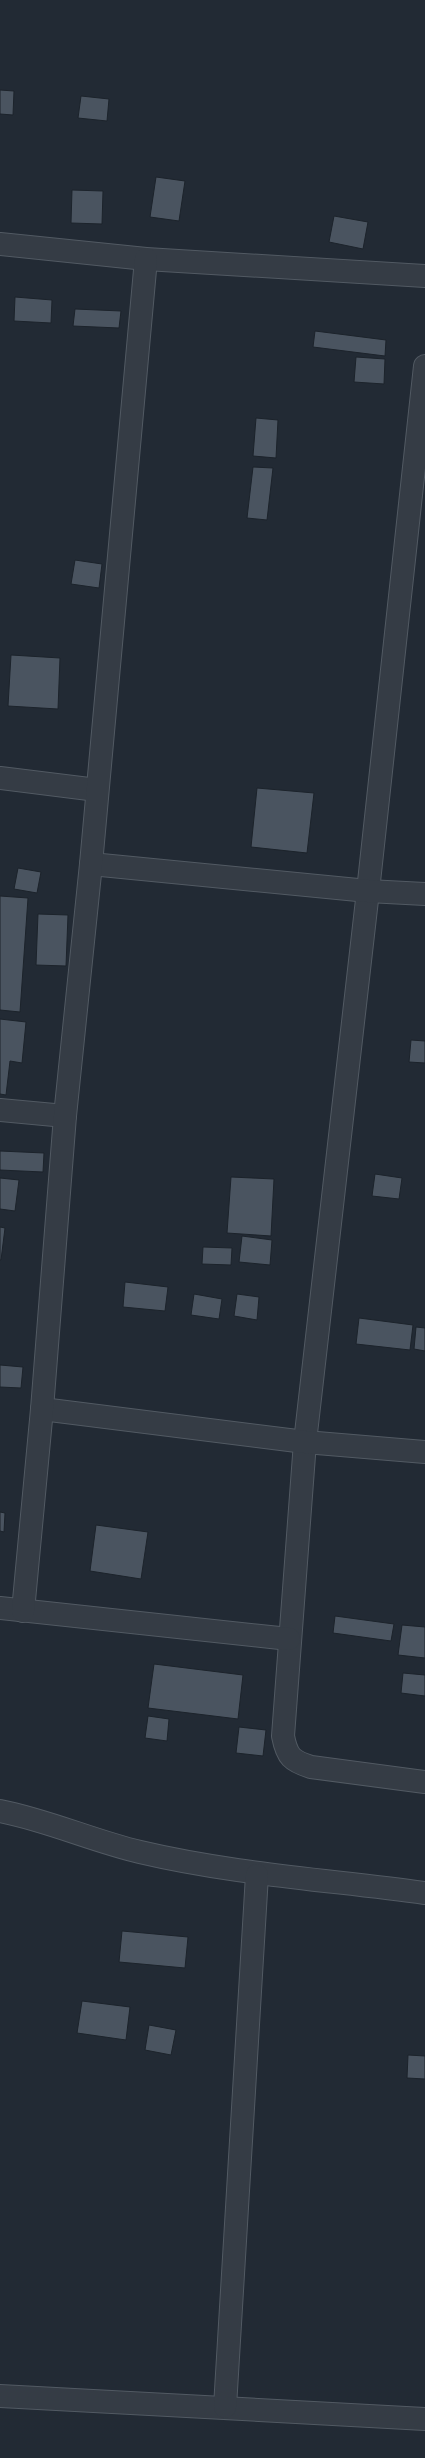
<svg xmlns="http://www.w3.org/2000/svg" width="425" height="2458" viewBox="0 0 425 2458" font-family="'Asap Condensed',sans-serif">
<style>
.building{fill:#4a5460;stroke:#1c232b}
.lines{fill:none;stroke-linecap:round;stroke-linejoin:round}
.street-casing{stroke:#525a63;stroke-width:24}
.street{stroke:#353c45;stroke-width:22}
</style>
<rect width="100%" height="100%" fill="#222a34"/>
<g class="building">
<path d="M0,90L14,91L13,115L0,114Z"/>
<path d="M81,96L109,99L107,121L78,118Z"/>
<path d="M156,177L185,181L179,221L150,217Z"/>
<path d="M72,190L103,191L102,224L71,223Z"/>
<path d="M334,216L368,222L363,249L329,242Z"/>
<path d="M15,297L52,300L51,323L14,321Z"/>
<path d="M75,309L121,311L119,328L73,326Z"/>
<path d="M315,331L386,340L385,356L313,347Z"/>
<path d="M356,357L385,359L384,384L354,382Z"/>
<path d="M256,418L278,420L276,458L253,456Z"/>
<path d="M253,467L273,468L267,520L247,518Z"/>
<path d="M75,560L102,564L99,588L71,584Z"/>
<path d="M11,655L60,658L58,709L8,706Z"/>
<path d="M257,788L314,793L307,853L251,847Z"/>
<path d="M18,868L41,872L37,893L14,889Z"/>
<path d="M0,896L28,898L20,1012L0,1010Z"/>
<path d="M38,914L68,915L66,966L36,965Z"/>
<path d="M0,1019L26,1022L22,1063L10,1061L6,1095L0,1094Z"/>
<path d="M411,1040L425,1041V1063L409,1062Z"/>
<path d="M0,1151L44,1153L43,1172L0,1170Z"/>
<path d="M375,1174L402,1178L399,1199L372,1196Z"/>
<path d="M231,1177L274,1179L271,1236L227,1233Z"/>
<path d="M0,1178L19,1180L15,1211L0,1209Z"/>
<path d="M0,1227L5,1228L1,1260H0Z"/>
<path d="M242,1236L272,1240L270,1265L239,1262Z"/>
<path d="M203,1247L232,1248L231,1265L202,1264Z"/>
<path d="M125,1282L168,1287L165,1311L123,1307Z"/>
<path d="M194,1294L222,1299L219,1319L191,1315Z"/>
<path d="M237,1294L259,1297L257,1320L234,1316Z"/>
<path d="M359,1318L413,1325L410,1350L356,1344Z"/>
<path d="M416,1327L425,1328V1351L414,1349Z"/>
<path d="M0,1365L23,1367L21,1388L0,1387Z"/>
<path d="M0,1512L5,1513L4,1532L0,1531Z"/>
<path d="M96,1525L148,1532L141,1579L90,1571Z"/>
<path d="M335,1616L394,1624L391,1641L333,1633Z"/>
<path d="M402,1625L425,1627V1658L398,1655Z"/>
<path d="M154,1664L243,1675L238,1719L148,1708Z"/>
<path d="M403,1673L425,1675V1696L401,1693Z"/>
<path d="M148,1716L169,1719L167,1741L145,1738Z"/>
<path d="M239,1727L266,1730L263,1756L236,1753Z"/>
<path d="M122,1931L188,1937L185,1968L119,1962Z"/>
<path d="M82,2001L130,2007L126,2040L77,2033Z"/>
<path d="M149,2025L176,2030L171,2055L145,2050Z"/>
<path d="M408,2055L425,2056V2079L407,2078Z"/>
</g>
<g class="lines">
<defs>
<g id="street">
<path d="M0,244L146,259L425,276"/>
<path d="M425,366L368,891L305,1442L283,1736C287,1757 292,1761 311,1767L425,1782"/>
<path d="M0,778L97,790"/>
<path d="M91,864L368,891L425,894"/>
<path d="M0,1110L65,1116"/>
<path d="M42,1409L305,1442L425,1452"/>
<path d="M0,1608L289,1639"/>
<path d="M23,1611L42,1409L65,1116L91,864L146,259"/>
<path d="M0,1811C47,1820 93,1841 140,1852C233,1874 330,1880 425,1893"/>
<path d="M0,2396L425,2419"/>
<path d="M225,2407L257,1875"/>
</g>
</defs>
<use href="#street" class="street-casing"/>
<use href="#street" class="street"/>
</g>
</svg>
